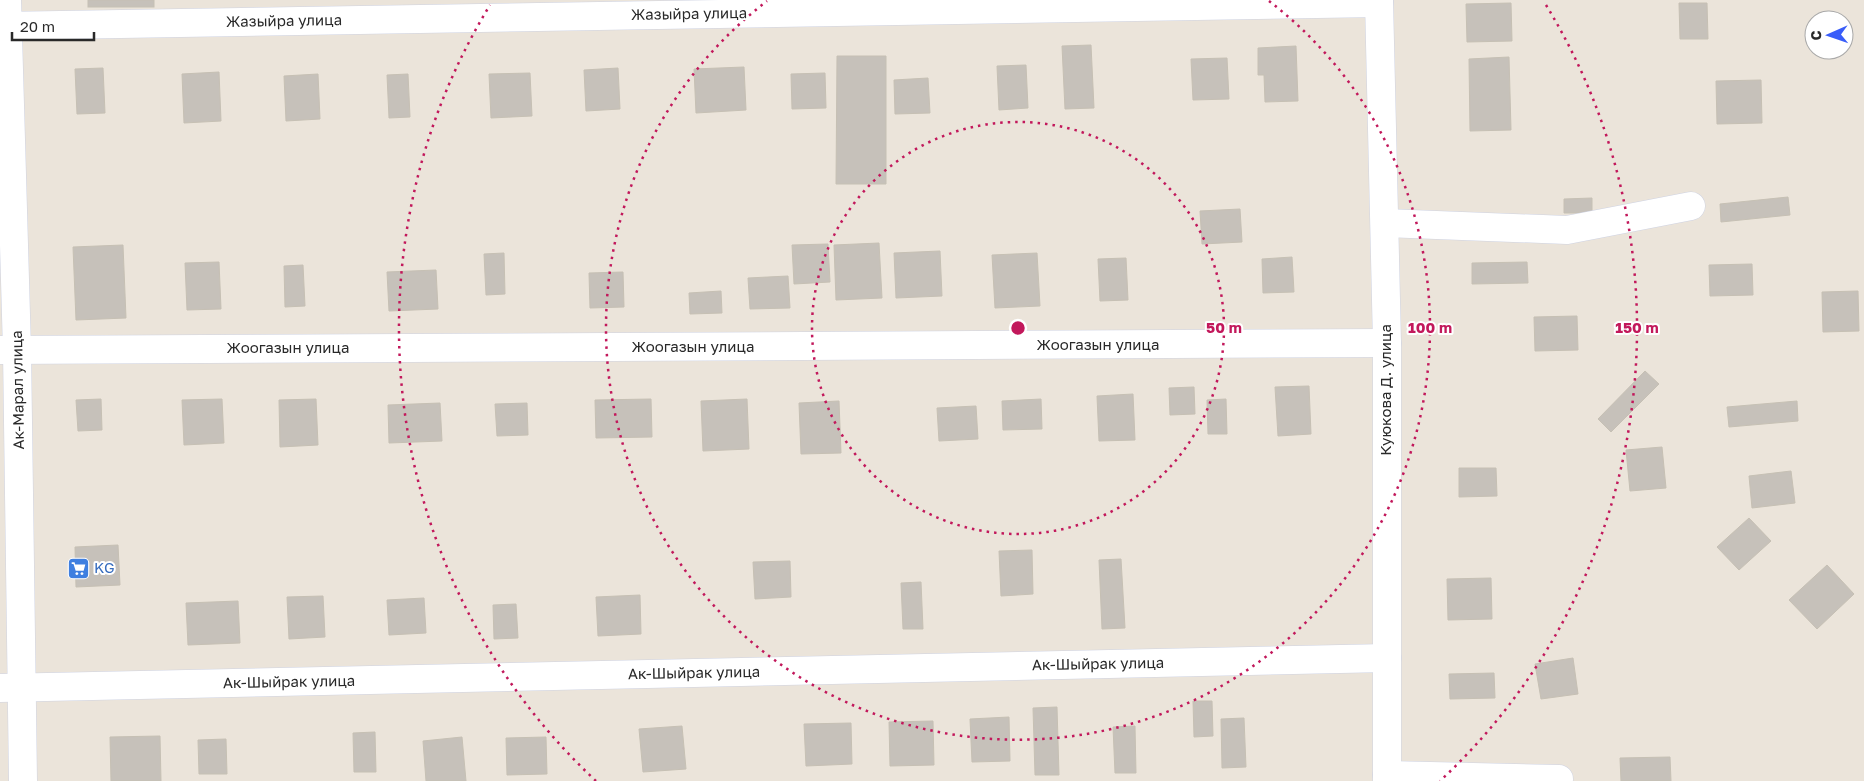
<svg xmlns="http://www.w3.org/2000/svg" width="1864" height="781" viewBox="0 0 1864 781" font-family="'Golos Text',sans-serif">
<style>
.building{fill:#c6c1ba;stroke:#c6c0b4}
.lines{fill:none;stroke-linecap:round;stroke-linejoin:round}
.minor-casing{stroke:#cfd3e2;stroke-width:29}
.minor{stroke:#fff;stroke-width:28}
.ring{fill:none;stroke:#c2185b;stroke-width:2.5;stroke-dasharray:2.5 5}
.labels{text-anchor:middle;stroke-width:4;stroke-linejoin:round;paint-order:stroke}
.street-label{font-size:15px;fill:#292929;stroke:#fff}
.shop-label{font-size:15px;fill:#366cbe;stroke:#fff;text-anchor:start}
.centre{fill:#c2185b;stroke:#fff;stroke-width:2.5}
.ring-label{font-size:15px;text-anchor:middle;font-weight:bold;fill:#c2185b;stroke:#fff;stroke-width:4;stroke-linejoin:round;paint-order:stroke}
</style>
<rect width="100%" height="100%" fill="#ebe4da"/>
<g class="building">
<rect x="88" y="0" width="66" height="7"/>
<path d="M1511,3L1512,41L1467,42L1466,4Z"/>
<path d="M1679,3H1707L1708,39H1680Z"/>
<path d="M1091,45L1094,108L1065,109L1062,46Z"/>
<path d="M1296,46L1298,101L1265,102L1264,75H1258V48Z"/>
<path d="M837,56H886V184H836Z"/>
<path d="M1509,57L1511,130L1470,131L1469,59Z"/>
<path d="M1227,58L1229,99L1193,100L1191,59Z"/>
<path d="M1026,65L1028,108L999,110L997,66Z"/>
<path d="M744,67L746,110L696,113L694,69Z"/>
<path d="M103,68L105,113L77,114L75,69Z"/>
<path d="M618,68L620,109L586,111L584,70Z"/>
<path d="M219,72L221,121L184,123L182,74Z"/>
<path d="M530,73L532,116L491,118L489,74Z"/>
<path d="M825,73L826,108L792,109L791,74Z"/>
<path d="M318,74L320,119L286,121L284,76Z"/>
<path d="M408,74L410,117L389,118L387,75Z"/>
<path d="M928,78L930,113L895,114L894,80Z"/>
<path d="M1761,80L1762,123L1717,124L1716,81Z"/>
<path d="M1788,197L1790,215L1721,222L1720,204Z"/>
<path d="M1592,198V213H1564V199Z"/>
<path d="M1240,209L1242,242L1202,244L1200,211Z"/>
<path d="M879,243L882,298L836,300L834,245Z"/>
<path d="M828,244L830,282L794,284L792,245Z"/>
<path d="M123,245L126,318L76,320L73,247Z"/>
<path d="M940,251L942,296L896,298L894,253Z"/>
<path d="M504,253L505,294L486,295L484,254Z"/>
<path d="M1037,253L1040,306L995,308L992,255Z"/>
<path d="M1292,257L1294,292L1263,293L1262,259Z"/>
<path d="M1126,258L1128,300L1100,301L1098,259Z"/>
<path d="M219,262L221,309L187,310L185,263Z"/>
<path d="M1527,262L1528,283L1472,284V263Z"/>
<path d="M1752,264L1753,295L1710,296L1709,265Z"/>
<path d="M303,265L305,306L285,307L284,266Z"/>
<path d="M436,270L438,309L389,311L387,272Z"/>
<path d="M623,272L624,307L590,308L589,273Z"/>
<path d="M788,276L790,308L750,309L748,278Z"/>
<path d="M721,291L722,313L690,314L689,293Z"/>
<path d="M1858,291L1859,331L1823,332L1822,292Z"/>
<path d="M1577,316L1578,350L1535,351L1534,317Z"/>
<path d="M1645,371L1659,384L1611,432L1598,419Z"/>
<path d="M1309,386L1311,434L1278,436L1275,387Z"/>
<path d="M1194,387L1195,414L1170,415L1169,388Z"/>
<path d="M1133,394L1135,440L1099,441L1097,396Z"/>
<path d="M101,399L102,430L78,431L76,400Z"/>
<path d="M222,399L224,443L184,445L182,400Z"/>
<path d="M316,399L318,445L280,447L279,400Z"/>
<path d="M651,399L652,437L596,438L595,400Z"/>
<path d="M747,399L749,449L703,451L701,401Z"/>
<path d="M1041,399L1042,429L1003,430L1002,401Z"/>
<path d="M1226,399L1227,434H1208L1207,400Z"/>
<path d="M839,401L841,453L801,454L799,403Z"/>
<path d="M1797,401L1798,421L1729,427L1727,407Z"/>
<path d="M440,403L442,441L389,443L388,405Z"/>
<path d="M527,403L528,435L497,436L495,404Z"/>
<path d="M976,406L978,439L939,441L937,408Z"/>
<path d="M1662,447L1666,488L1630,491L1626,450Z"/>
<path d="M1459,468H1496L1497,496L1459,497Z"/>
<path d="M1791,471L1795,503L1752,508L1749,476Z"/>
<path d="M1749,518L1771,541L1739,570L1717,547Z"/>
<path d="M118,545L120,585L76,587L75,547Z"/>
<path d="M1032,550L1033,594L1001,596L999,551Z"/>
<path d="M1121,559L1125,628L1102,629L1099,560Z"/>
<path d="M790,561L791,597L755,599L753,562Z"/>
<path d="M1827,565L1854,594L1817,629L1789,600Z"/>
<path d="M1491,578L1492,619L1448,620L1447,579Z"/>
<path d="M921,582L923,629H903L901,583Z"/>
<path d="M640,595L641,634L598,636L596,597Z"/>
<path d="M323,596L325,637L289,639L287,597Z"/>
<path d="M424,598L426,633L389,635L387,600Z"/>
<path d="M238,601L240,643L188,645L186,603Z"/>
<path d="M516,604L518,638L494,639L493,605Z"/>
<path d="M1573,658L1578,694L1541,699L1535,664Z"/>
<path d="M1494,673L1495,698L1450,699L1449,674Z"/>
<path d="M1193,701H1212L1213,736L1194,737Z"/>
<path d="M1057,707L1059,775H1035L1033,708Z"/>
<path d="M1009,717L1010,761L972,762L970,719Z"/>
<path d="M1244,718L1246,767L1222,768L1221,719Z"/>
<path d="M933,721L934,765L890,766L889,722Z"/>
<path d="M851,723L852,764L806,766L804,724Z"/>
<path d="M682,726L686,769L643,772L639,729Z"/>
<path d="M1135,726L1136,773H1115L1113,727Z"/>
<path d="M375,732L376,772H354L353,733Z"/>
<path d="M160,736L161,781H111L110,737Z"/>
<path d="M462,737L466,781H426L423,741Z"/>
<path d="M546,737L547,774L507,775L506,738Z"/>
<path d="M226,739L227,774H199L198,740Z"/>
<path d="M1670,757L1671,781H1621L1620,758Z"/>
</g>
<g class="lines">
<defs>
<g id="minor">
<path d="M7,0L17,350L23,781"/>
<path d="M1379,0L1387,343V781"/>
<path d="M0,26L1379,3"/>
<path d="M1385,223L1567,230L1691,206"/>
<path d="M0,350L1387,343"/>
<path d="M0,688L1387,658"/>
<path d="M1387,775L1559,779"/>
</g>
</defs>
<use href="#minor" class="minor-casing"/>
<use href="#minor" class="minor"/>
</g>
<g class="ring">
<circle cx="1018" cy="328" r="206"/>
<path d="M1269 1A412 412 0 1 1 767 1"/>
<path d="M596 781A619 619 0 0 1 490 5M1546 5A619 619 0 0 1 1440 781"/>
</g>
<defs>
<symbol id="supermarket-square" viewBox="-11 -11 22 22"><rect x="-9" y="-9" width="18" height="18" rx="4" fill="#3f7fe0" stroke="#fff"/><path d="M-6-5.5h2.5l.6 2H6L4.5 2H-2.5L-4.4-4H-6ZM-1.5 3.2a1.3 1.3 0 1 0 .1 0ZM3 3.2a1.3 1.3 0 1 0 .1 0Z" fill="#fff"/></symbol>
</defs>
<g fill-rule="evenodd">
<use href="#supermarket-square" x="66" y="556" width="25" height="25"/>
</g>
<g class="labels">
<g class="street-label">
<text transform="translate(689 14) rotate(-1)" y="5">Жазыйра улица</text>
<text transform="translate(284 21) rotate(-1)" y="5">Жазыйра улица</text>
<text x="1098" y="350">Жоогазын улица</text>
<text x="693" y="352">Жоогазын улица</text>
<text x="288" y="353">Жоогазын улица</text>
<text transform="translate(18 390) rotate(-91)" y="5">Ак-Марал улица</text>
<text transform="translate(1386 390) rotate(-90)" y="5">Куюкова Д. улица</text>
<text transform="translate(1098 664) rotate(-1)" y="5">Ак-Шыйрак улица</text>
<text transform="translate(694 673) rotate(-1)" y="5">Ак-Шыйрак улица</text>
<text transform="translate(289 682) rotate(-1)" y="5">Ак-Шыйрак улица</text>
</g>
<g class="shop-label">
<text x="94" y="573">KG</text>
</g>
</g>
<circle cx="1018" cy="328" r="8" class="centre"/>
<g class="ring-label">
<text x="1224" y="333">50 m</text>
<text x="1430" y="333">100 m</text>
<text x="1637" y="333">150 m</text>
</g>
<g transform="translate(1829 35) rotate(268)"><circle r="24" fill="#ffffff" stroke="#a9a9a9"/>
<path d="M0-4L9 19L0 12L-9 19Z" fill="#395df9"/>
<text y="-8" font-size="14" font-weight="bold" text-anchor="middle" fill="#292929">С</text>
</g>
<path d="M12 32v8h82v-8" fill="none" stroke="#292929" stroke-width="2.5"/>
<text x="20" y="32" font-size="15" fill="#292929" stroke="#ffffff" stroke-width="4" paint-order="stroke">20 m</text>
</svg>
